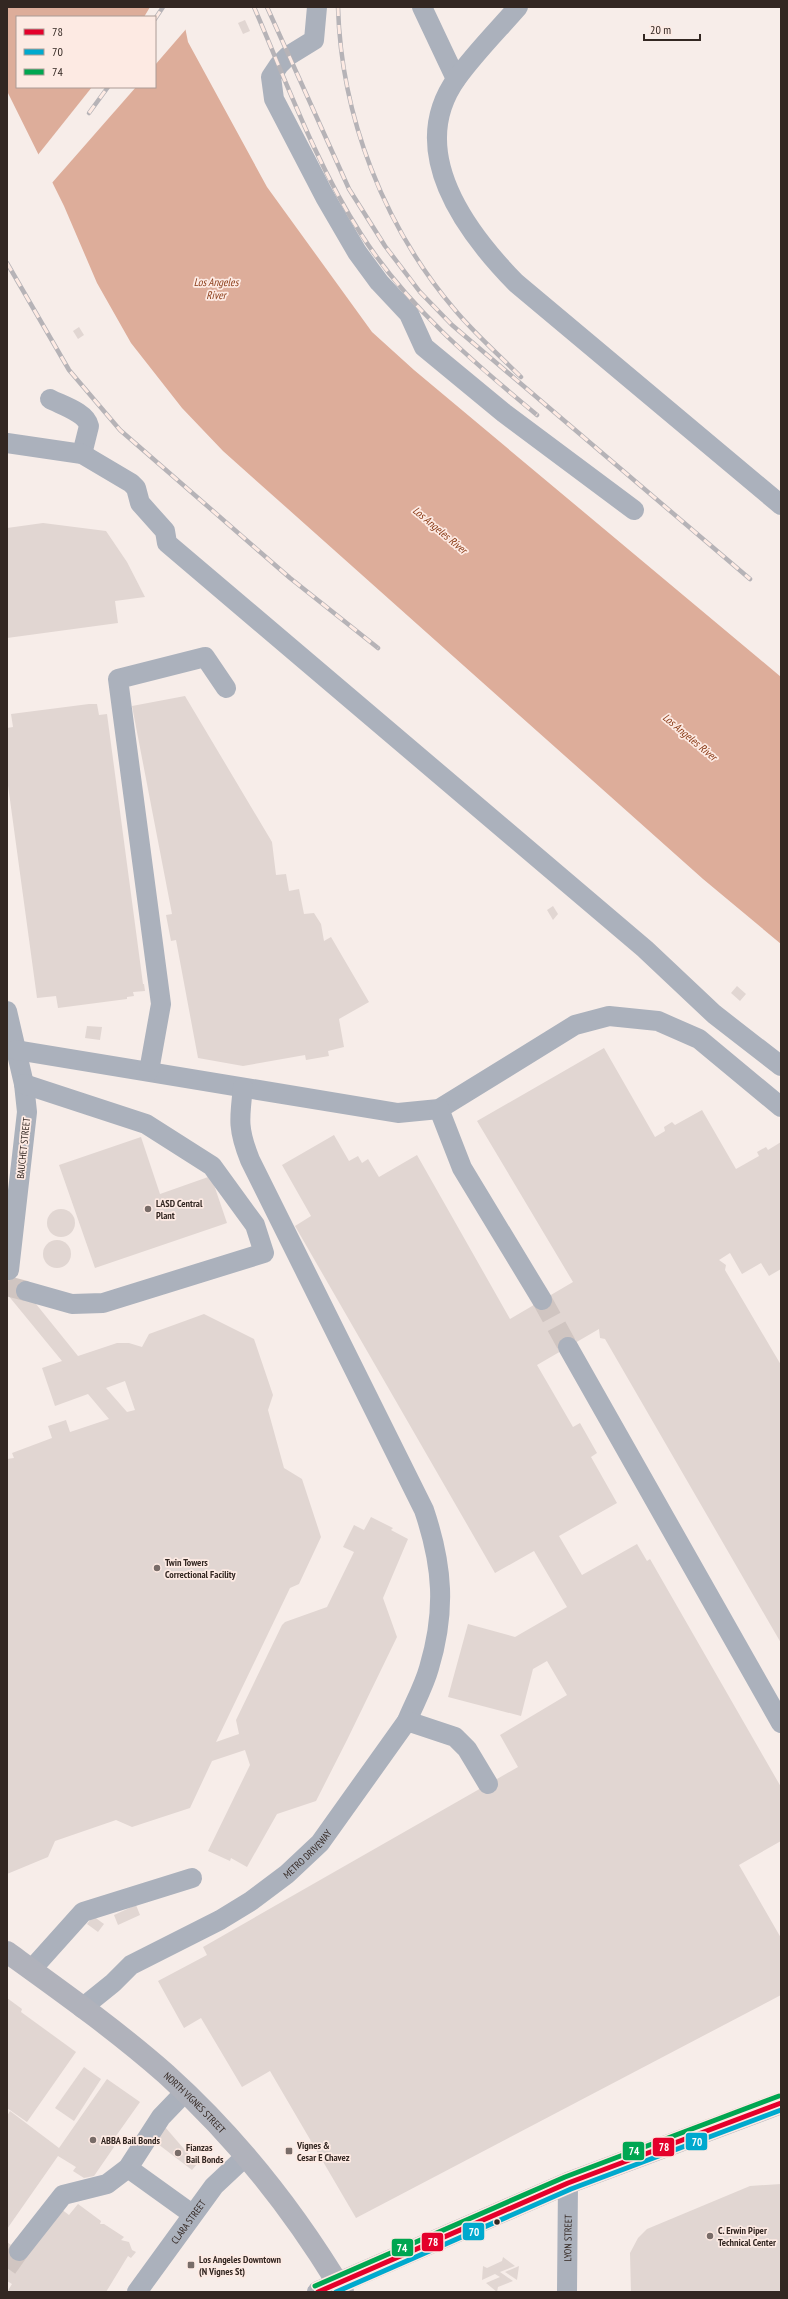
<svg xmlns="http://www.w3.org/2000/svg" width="788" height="2299" viewBox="0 0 788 2299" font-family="'PT Sans Narrow',sans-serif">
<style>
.water{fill:#ddad9a;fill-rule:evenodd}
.pier{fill:#f7ede9}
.building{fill:#e1d6d2;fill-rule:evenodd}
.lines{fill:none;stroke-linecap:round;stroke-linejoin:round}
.minor-tunnel{stroke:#d0c5c1;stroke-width:20;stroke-dasharray:20 10;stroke-linecap:butt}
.minor{stroke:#abb1bc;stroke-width:20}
.major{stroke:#b0b2bb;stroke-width:22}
.rail-casing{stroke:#b6b3b7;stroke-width:4.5}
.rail{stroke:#fdeae3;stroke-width:3;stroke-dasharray:9;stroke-linecap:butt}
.bus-1-casing{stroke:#fdeae3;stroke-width:8}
.bus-2-casing{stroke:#fdeae3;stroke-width:8}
.bus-3-casing{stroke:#fdeae3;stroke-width:8}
.bus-1{stroke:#e4002b;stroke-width:5}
.bus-2{stroke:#00a9ce;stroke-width:5}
.bus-3{stroke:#00a651;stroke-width:5}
.poi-dot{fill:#786c68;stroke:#fdeae3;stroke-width:1.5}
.bus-dot{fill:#332722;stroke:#fdeae3;stroke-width:1.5}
.labels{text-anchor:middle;stroke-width:3.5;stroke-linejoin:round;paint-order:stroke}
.street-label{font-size:10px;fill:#332722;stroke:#fdeae3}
.poi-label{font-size:10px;font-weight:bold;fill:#332722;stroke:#fdeae3;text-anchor:start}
.water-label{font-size:11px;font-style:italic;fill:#8b3d19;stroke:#fdeae3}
.line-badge{stroke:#fdeae3;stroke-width:1.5}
.badge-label{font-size:11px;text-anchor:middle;font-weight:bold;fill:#fff}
</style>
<rect width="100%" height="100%" fill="#f7ede9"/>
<path class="water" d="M7,7H181L188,42L267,187L372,332L414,370L781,677V944L703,879L223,451L182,408L131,343L97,283L64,206L7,91ZM17,17H155V87H17Z"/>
<g class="pier">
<path d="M150,7H183L187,28L155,65V17H144Z"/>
<path d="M92,87H136L51,184L37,156Z"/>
</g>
<g class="building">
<path d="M245,20L250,31L243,34L238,23Z"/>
<path d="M79,327L84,335L78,339L73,331Z"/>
<path d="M43,523L106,531L127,562L145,597L115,601L118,623L7,638V528Z"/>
<path d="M185,696L272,842L276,875L286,874L289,891L299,889L304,914L314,913L321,924L324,941L331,937L369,1002L339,1019L344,1047L328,1051L329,1056L306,1060L305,1055L243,1066L198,1058L176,940L171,941L166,915L172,914L132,706Z"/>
<path d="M89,704H97L99,715L107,714L143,984H144L145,991L133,992L134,996L127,997V999L58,1008L56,996L37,998L7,778V728L13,727L11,714Z"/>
<path d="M553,906L558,914L553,920L547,910Z"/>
<path d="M737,986L746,994L740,1001L731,993Z"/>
<path d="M87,1026L102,1027L100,1040L85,1038Z"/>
<path d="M604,1048L655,1137L665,1131L664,1127L672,1122L675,1125L702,1110L736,1169L759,1156L757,1152L766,1147L768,1150L781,1142V1269L769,1276L761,1263L742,1274L730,1253L719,1260L726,1265L725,1270L781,1365V1643L605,1339L600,1338L599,1329L537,1365L573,1427L580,1423L597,1453L591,1457L617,1503L559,1536L582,1575L637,1544L647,1561L650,1559L781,1787V1841L739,1865L781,1938V1995L356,2218L270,2071L242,2087L201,2018L184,2028L158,1981L207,1955L203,1947L518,1767L500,1735L567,1695L547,1661L533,1669L521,1716L448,1697L468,1624L515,1637L567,1607L534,1551L495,1573L295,1226L311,1216L282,1165L334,1135L349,1161L358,1156L362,1163L368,1159L379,1177L417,1155L510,1319L573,1282L477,1121Z"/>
<path d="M141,1137L160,1194L211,1176L227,1223L95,1268L59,1165Z"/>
<circle cx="61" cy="1223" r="14"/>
<circle cx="57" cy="1254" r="14"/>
<path d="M7,1268L78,1356L117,1343H129L142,1347L149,1334L204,1314L254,1339L273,1395L268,1410L284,1468L302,1479L321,1537L299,1584L290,1588L216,1742L239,1734L236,1720L282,1625L285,1622L327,1607L354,1552L343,1547L354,1525L364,1530L371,1517L393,1528L391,1530L408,1539L383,1598L397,1637L347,1740L316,1801L277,1814L247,1867L231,1858L230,1861L208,1851L250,1765L245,1750L212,1761L190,1808L132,1827L116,1820L55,1841L48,1857L7,1874V1459L14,1458L12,1453L52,1438L48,1426L66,1420L70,1432L109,1419L88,1394L55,1406L42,1368L62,1361L7,1294ZM125,1381L135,1410L127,1412L106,1388Z"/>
<path d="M136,1905L140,1915L118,1925L114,1915Z"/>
<path d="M93,1916L104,1924L98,1932L87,1924Z"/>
<path d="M7,1998L22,2009L21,2012L76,2052L27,2122L7,2108Z"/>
<path d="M84,2067L101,2079L74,2121L55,2108Z"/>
<path d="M107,2079L140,2102L111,2143L114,2147L94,2176L84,2178L73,2171L76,2167L58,2156L7,2229V2116L10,2111L59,2148Z"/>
<path d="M165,2127L197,2164L192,2170L154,2141Z"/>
<path d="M781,2184V2292H631L630,2253L638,2238L647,2229L750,2186Z"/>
<path d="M78,2204L101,2221L100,2224H104L124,2237L121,2240L129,2242L132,2250L136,2252L131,2258L128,2256L106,2292H7L12,2284L7,2281V2242L26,2256L61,2209L69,2215Z"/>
<path d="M503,2257L515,2266L500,2272L513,2281L498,2287L497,2292L486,2283L500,2277L495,2274L482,2280L483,2266L487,2268L502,2261Z"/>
<path d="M519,2266L517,2280L505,2272Z"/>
</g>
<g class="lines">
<g class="minor-tunnel">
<path d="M7,1286L26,1291"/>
<path d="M542,1300L568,1347"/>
<path d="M7,2268L19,2251"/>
</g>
<g class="minor">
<path d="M317,7L314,40L288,56L279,65L271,77L274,99L325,197L357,252L379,282L409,314L424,347L504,413L634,510"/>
<path d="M422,7L456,79"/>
<path d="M518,7C498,30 475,53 457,78C405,150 465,231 516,283L781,505"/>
<path d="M50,399C61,405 86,412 89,426L82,454"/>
<path d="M7,443L82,454L131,483L136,488L140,503L165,531L167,543L645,949L714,1014L781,1066"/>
<path d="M7,1011L24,1084L27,1112L9,1270"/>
<path d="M16,1050L398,1113L439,1109L575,1025L609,1016L658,1021L699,1039L781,1107"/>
<path d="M149,1071L161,1004L118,679L205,657L226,688"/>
<path d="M24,1084L146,1124L212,1166L255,1225L264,1253L103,1303L72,1304L26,1291"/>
<path d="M243,1088C239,1120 238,1130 250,1160L424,1510C443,1566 446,1611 429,1668C424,1686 414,1704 407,1721"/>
<path d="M439,1109L462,1168L542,1300"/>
<path d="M568,1347L781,1723"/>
<path d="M31,1970L83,1912L192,1878"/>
<path id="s1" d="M82,2008L113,1983L131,1965L220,1920L251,1901L287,1874L320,1843L407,1721L455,1737L467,1749L488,1784"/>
<path d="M128,2168L192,2214"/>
<path d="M19,2251L63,2195L107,2184L128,2168L161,2117L185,2092"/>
<path id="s2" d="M137,2292L214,2186L246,2156"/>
<path id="s3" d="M567,2292L568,2183"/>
</g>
<g class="major">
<path id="s4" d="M7,1952C61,1991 116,2030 166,2074C236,2137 295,2212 343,2292"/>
<path d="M318,2292L568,2183L781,2103"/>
</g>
<defs>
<g id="rail">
<path d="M254,7C286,81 317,166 361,234C407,306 472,361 537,415"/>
<path d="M267,7L349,189L385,246L420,292L452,325L750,579"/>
<path d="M338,7C341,116 384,227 455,310C475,334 499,355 521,377"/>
<path d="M155,19L163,7"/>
<path d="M89,113L108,87"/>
<path d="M7,263L69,370L120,430L290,578L378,648"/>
</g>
</defs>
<use href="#rail" class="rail-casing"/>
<use href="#rail" class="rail"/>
<defs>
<path id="bus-1" d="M318,2292L568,2183L781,2103"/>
<path id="bus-2" d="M336,2292L571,2189L781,2110"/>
<path id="bus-3" d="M315,2286L565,2177L779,2096"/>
</defs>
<use href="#bus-1" class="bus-1-casing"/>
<use href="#bus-2" class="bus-2-casing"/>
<use href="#bus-3" class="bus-3-casing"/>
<use href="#bus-1" class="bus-1"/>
<use href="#bus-2" class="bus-2"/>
<use href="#bus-3" class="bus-3"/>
</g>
<g class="poi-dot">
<circle cx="148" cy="1209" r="4"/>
<circle cx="157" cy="1568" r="4"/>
<circle cx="93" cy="2140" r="4"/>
<rect x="285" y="2147" width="8" height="8" rx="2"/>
<circle cx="178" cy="2153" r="4"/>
<circle cx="710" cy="2236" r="4"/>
<rect x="187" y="2261" width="8" height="8" rx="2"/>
</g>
<circle class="bus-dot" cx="497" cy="2222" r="3.5"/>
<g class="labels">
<g class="street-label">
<text transform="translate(23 1148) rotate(-84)" y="4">BAUCHET STREET</text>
<text dy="4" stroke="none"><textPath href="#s1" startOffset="275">METRO DRIVEWAY</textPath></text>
<text dy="4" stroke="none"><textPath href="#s4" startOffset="241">NORTH VIGNES STREET</textPath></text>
<text dy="4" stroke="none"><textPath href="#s2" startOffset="87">CLARA STREET</textPath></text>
<text dy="4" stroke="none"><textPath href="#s3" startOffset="54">LYON STREET</textPath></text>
</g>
<g class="poi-label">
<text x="156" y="1207">LASD Central<tspan x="156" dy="12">Plant</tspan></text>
<text x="165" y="1566">Twin Towers<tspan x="165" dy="12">Correctional Facility</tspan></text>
<text x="101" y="2144">ABBA Bail Bonds</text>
<text x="297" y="2149">Vignes &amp;<tspan x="297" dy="12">Cesar E Chavez</tspan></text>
<text x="186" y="2151">Fianzas<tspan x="186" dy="12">Bail Bonds</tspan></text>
<text x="718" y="2234">C. Erwin Piper<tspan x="718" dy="12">Technical Center</tspan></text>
<text x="199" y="2263">Los Angeles Downtown<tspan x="199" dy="12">(N Vignes St)</tspan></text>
</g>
<g class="water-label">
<text x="216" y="286">Los Angeles<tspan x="216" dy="13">River</tspan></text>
<text transform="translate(440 530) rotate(40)" y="4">Los Angeles River</text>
<text transform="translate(690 737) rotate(40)" y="4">Los Angeles River</text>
</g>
</g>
<g class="line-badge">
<rect x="685" y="2132" width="23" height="19" rx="4" fill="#00a9ce"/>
<rect x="652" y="2137" width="23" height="20" rx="4" fill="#e4002b"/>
<rect x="622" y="2141" width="23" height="20" rx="4" fill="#00a651"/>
<rect x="462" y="2222" width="23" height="19" rx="4" fill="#00a9ce"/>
<rect x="421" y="2232" width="23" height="20" rx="4" fill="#e4002b"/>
<rect x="391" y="2238" width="23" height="19" rx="4" fill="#00a651"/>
</g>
<g class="badge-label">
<text x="697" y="2146">70</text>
<text x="664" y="2151">78</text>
<text x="634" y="2155">74</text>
<text x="474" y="2236">70</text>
<text x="433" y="2246">78</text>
<text x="402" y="2252">74</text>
</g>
<rect width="788" height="2299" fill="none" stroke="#332722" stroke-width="16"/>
<rect x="16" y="16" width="140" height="72" fill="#fdeae3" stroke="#ac9c96"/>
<rect x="24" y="29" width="20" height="6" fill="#e4002b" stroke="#ac9c96"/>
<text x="52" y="36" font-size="12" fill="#332722">78</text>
<rect x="24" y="49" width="20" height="6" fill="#00a9ce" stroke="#ac9c96"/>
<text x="52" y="56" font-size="12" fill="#332722">70</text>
<rect x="24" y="69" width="20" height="6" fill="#00a651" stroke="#ac9c96"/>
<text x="52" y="76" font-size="12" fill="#332722">74</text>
<path d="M644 34v6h56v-6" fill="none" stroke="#332722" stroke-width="2"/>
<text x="650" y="34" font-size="12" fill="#332722" stroke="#fdeae3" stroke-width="3" paint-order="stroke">20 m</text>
</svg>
